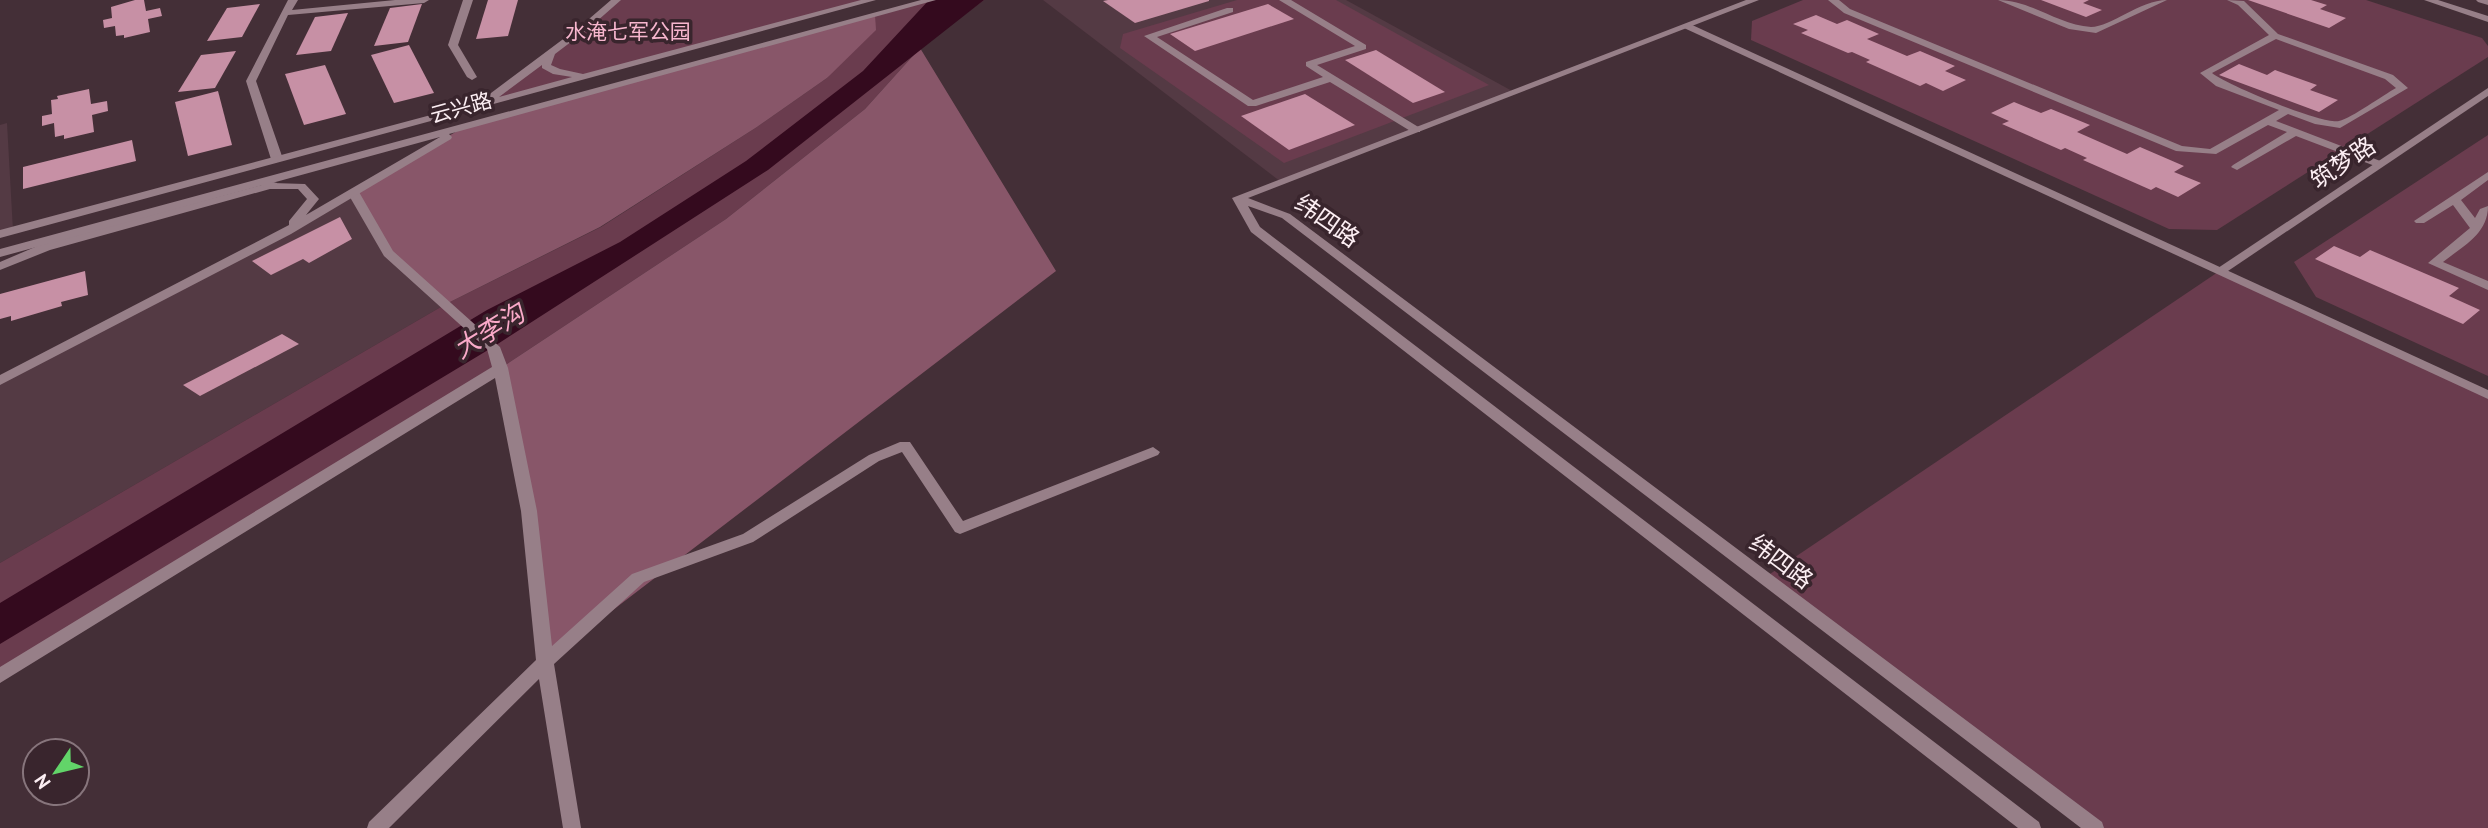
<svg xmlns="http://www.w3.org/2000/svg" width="2488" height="828" viewBox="0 0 2488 828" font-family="'PT Sans','Noto Sans SC',sans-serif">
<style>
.built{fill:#543a44}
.green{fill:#6a3c4e}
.forest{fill:#885669}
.water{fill:#340a1e}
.building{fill:#c790a5}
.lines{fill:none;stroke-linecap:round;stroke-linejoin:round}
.service{fill:#977f88;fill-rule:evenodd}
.minor{fill:#977f88;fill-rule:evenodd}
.tertiary{fill:#977f88;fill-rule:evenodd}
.labels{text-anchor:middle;stroke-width:7;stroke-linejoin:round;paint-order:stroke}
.far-park-label{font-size:21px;fill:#f7b6ce;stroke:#39252d}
.far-street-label{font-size:21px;fill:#fceef3;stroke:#39252d}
.street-label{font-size:24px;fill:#fceef3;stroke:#39252d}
.water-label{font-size:26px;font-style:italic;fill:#faaac9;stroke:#39252d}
</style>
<rect width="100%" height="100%" fill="#442f37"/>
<g class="built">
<path d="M1043,0H1346L1514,92L1281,182Z"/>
<path d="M7,123L13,231L0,234V125Z"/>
<path d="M353,192L446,304L0,563V381Z"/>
</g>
<g class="green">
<path d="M616,0H871L484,104Z"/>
<path d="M931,0H984L920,48L865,109L726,219L501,368L0,673V563L446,304L601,227L757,127L827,78L875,15Z"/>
<path d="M1237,0H1336L1489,85L1284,163L1120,48L1123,34Z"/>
<path d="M1803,0H2366L2482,38L2488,46V57L2217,230L2169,229L1751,40L1752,21Z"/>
<path d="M2488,135V376L2316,297L2294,262Z"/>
<path d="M2221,270L2488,395V828H2095L1764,578Z"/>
</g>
<g class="forest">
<path d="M875,15L876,30L827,78L757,127L600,227L446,304L388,253L353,192L464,127Z"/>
<path d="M920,48L1056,271L545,662L501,368L726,219L865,109Z"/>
</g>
<path class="water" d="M929,0H984L768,170L493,347L0,644V603L487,310L620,242L746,161L863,71Z"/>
<g class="building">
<path d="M135,0H144L146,11L160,8L162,16L148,19L150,32L124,38V35L116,36L115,26L104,28L103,20L112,18L111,7Z"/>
<path d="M488,0H518L508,36L476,39Z"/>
<path d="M1108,0H1209V1L1135,23L1103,1Z"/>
<path d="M2041,0H2089L2083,3L2102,10L2086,17Z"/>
<path d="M2248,0H2311L2327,5L2320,9L2346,18L2329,28Z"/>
<path d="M260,4L242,37L207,41L227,8Z"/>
<path d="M422,4L408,42L374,46L390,8Z"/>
<path d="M1268,4L1294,19L1195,51L1170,34Z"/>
<path d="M348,13L331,51L296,55L315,17Z"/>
<path d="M1816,15L1837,24L1847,20L1879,34L1867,39L1907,56L1920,51L1955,66L1945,71L1966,80L1943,91L1926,83L1920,86L1866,62L1870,60L1852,52L1848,53L1801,33L1808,30L1793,24Z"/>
<path d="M409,45L434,93L394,103L371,55Z"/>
<path d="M1376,50L1445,92L1413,103L1345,60Z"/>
<path d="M236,51L215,88L178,92L201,55Z"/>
<path d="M2239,64L2267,75L2275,70L2317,85L2310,90L2338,100L2319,112L2219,75Z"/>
<path d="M325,65L346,114L304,125L285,74Z"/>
<path d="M89,89L91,104L107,101L108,111L92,115L94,132L64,139V135L55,137L54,123L42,126V116L52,114L51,100L58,99L57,96Z"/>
<path d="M218,91L232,145L188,156L175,102Z"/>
<path d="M1305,94L1355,125L1289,150L1241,116Z"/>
<path d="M2014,102L2041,113L2051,109L2090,125L2077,132L2127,154L2140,147L2184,166L2174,172L2201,183L2178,197L2156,187L2151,190L2083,160L2087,158L2065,148L2061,150L2002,124L2009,121L1991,113Z"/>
<path d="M132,140L136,161L23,189V167Z"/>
<path d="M340,217L352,239L309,263L303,259L271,275L252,261Z"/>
<path d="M2334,246L2360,257L2370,250L2459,288L2449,296L2480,310L2463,324L2315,259Z"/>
<path d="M85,271L88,295L61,302L62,306L11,321V316L0,319V294Z"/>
<path d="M282,334L299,344L200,396L183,385Z"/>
</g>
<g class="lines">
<g class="service">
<path d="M288,0H298L292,10L395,0H429L424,3L288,15L256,81L283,159L277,162L271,159L246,81Z"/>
<path d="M463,0H473L458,45L477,77L472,80L467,77L448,45Z"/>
<path d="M1279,0H1291L1366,45V49L1317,65L1420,128V132H1412L1330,82L1256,106H1248L1144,36L1227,8H1233V12L1157,37L1253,100L1323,77L1306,66V62L1355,46Z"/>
<path d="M1828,0H1839L1850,9L2182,146L2210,149L2279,110L2216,86L2200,73L2269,35L2238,5L2227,0L2244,1L2278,34L2393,75L2408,88L2340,128L2315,124L2288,114L2276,121L2383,162V166H2375L2296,136L2237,170L2231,167L2233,165L2287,132L2268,125L2216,154L2176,151L1844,13ZM2276,39L2385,79L2396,88C2383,95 2352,118 2339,121C2323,125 2227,85 2212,73Z"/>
<path d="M1998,0C2031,0 2058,25 2091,27C2111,27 2140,0 2167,0L2096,33L2069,29Z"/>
<path d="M2488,172V180L2461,200L2475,218L2480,209L2488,206C2488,234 2463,246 2443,262L2488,281V290L2428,263L2470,228L2453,205L2424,223H2416L2414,221Z"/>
<path d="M273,182L277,183V187L50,250L0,270V262L42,244Z"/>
</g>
<g class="minor">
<path d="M1684,24H1690L2488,390V399L1684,28Z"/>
<path d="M353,189L359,192L393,251L500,347L508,368L537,511L552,646L632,574L743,534L869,455L900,442H910L963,521L1148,449L1153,447L1160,452L1158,455L960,534L955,532L902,452L879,461L753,542L644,582L554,664L581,828H563L539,679L389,828H367L369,822L536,660L521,511L495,378L0,683V667L492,367L487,349L384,256L347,192Z"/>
</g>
<g class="tertiary">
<path d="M611,0H621L588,29L555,54L551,65L560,69L583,74L861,0H876L0,238V230L487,100V96L582,25ZM542,65V68L553,74L572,77L499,97Z"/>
<path d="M921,0H936L449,134L452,137L451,139L291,234L0,385V375L289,225V221L307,199L298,189H268L264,188L263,185L0,257V249ZM440,137L306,215L319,199L305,184L272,183Z"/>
<path d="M1746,0H1759L1248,198L1290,214L2102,822L2104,828H2081L1282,218L1248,206L1260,227L2039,822L2041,828H2018L1251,232L1232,198Z"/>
<path d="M2424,0H2438L2488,16V22Z"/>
<path d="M2476,0H2488V5L2478,2Z"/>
<path d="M2488,88V96L2225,273H2217L2215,270Z"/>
</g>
</g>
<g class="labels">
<g class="far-park-label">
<text x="628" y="39">水淹七军公园</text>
</g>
<g class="far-street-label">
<text transform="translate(461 108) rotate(-15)" y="7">云兴路</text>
</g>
<g class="street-label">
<text transform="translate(2343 163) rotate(-34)" y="8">筑梦路</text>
<text transform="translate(1327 221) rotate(35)" y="8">纬四路</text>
<text transform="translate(1781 562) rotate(37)" y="8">纬四路</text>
</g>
<g class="water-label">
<text transform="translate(489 331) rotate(-32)" y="9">大李沟</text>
</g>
</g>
<g transform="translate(56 772) rotate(235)"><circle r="33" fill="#39252d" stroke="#87757c" stroke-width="2"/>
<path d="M0-5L12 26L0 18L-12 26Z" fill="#62d469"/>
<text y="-10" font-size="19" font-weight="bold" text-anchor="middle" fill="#fceef3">N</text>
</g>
</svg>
